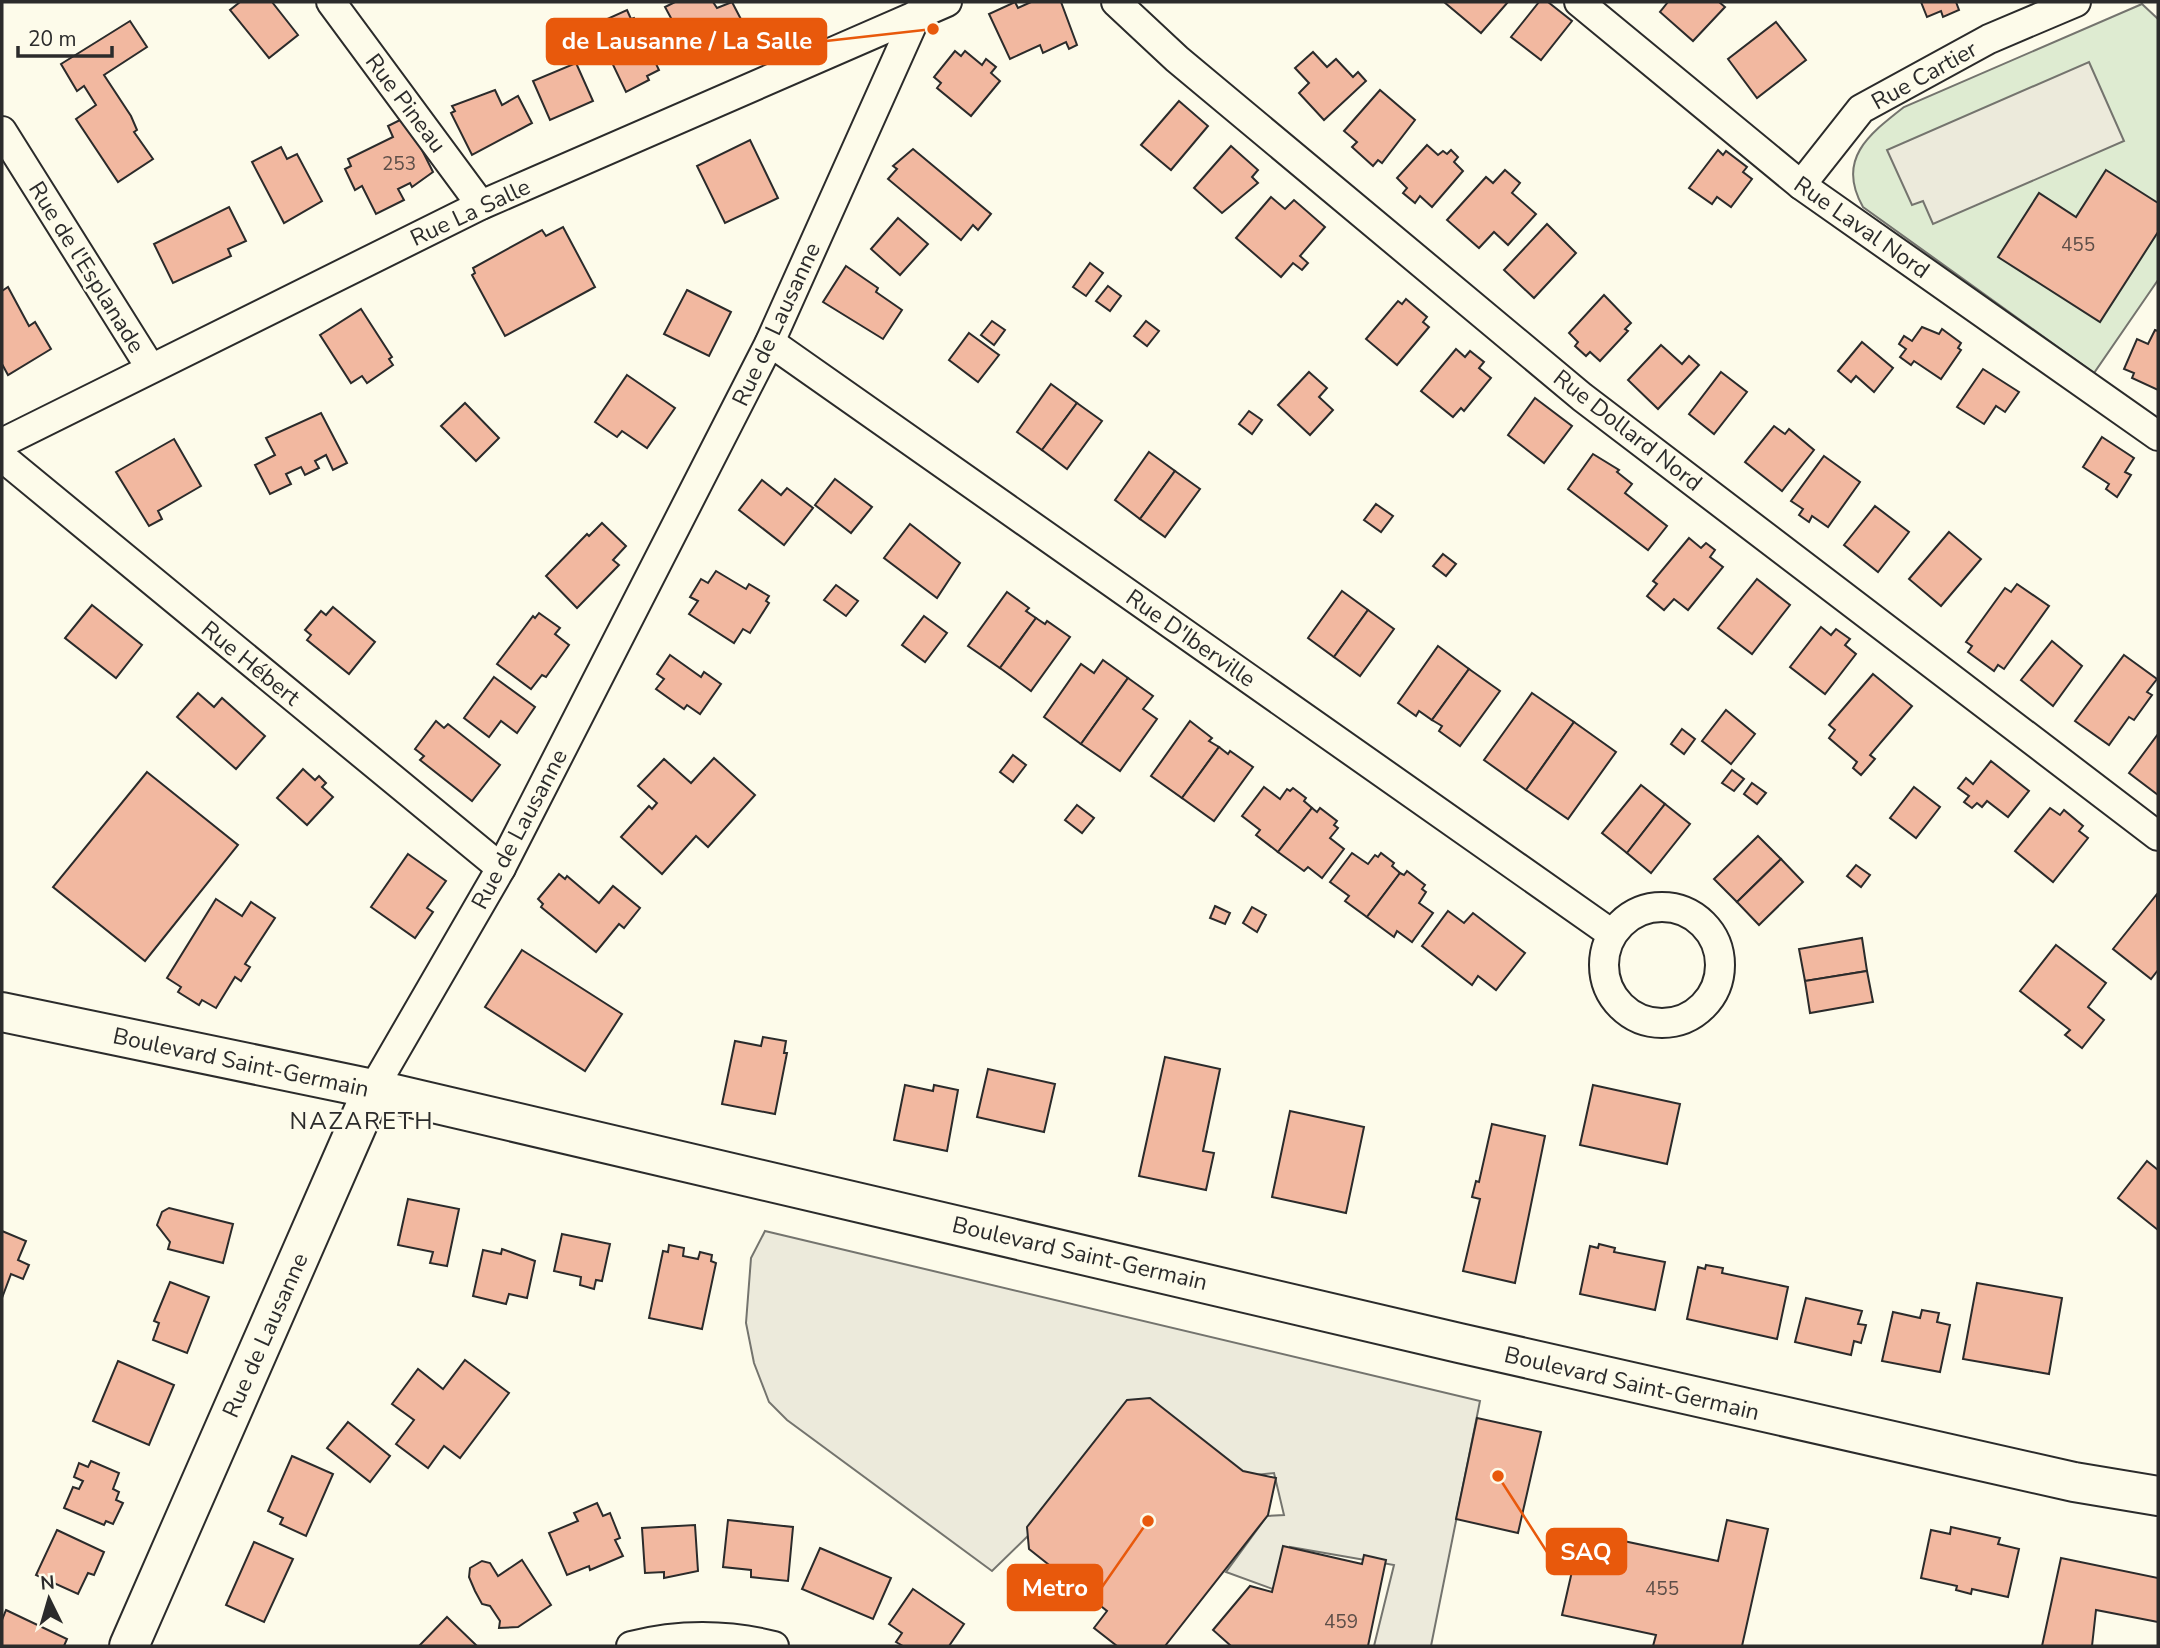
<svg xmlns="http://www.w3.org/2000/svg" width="2160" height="1648" viewBox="0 0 2160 1648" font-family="'Nunito Sans',sans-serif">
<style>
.green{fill:#deebd1;stroke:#74746e;stroke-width:2}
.parking{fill:#eceadb;stroke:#74746e;stroke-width:2}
.building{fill:#f2b8a0;stroke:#2b2b2b;stroke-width:2}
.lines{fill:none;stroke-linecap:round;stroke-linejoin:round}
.street-casing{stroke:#2b2b2b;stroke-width:32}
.secondary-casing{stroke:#2b2b2b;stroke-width:42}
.primary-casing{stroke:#2b2b2b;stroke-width:42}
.street{stroke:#fdfbea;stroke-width:28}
.secondary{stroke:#fdfbea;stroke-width:38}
.primary{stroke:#fdfbea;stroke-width:38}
.labels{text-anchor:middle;stroke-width:5;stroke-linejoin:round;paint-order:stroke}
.number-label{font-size:19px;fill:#5d4e48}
.street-label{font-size:23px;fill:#2b2b2b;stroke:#fdfbea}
.neighbourhood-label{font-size:24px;letter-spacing:2px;fill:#2b2b2b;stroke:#fdfbea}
.leader{fill:none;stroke:#e8590c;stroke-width:2.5}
.callout-dot{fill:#e8590c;stroke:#fdfbea;stroke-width:2.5}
.callout{fill:#e8590c;stroke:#e8590c;stroke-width:2.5}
.callout-label{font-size:24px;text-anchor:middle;font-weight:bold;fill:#fff}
</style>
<rect width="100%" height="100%" fill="#fdfbea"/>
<path class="green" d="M2142,4L2158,19V280L2094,373L1863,207C1836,160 1868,135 1904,107Z"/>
<g class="parking">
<path d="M2089,62L2124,141L1933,224L1923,201L1912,205L1887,150Z"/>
<path d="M765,1231L1480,1401L1431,1646H1374L1394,1565L1290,1547L1281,1592L1226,1572L1267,1516L1284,1515L1274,1473L1245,1476L1033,1531L992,1571L787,1420L769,1402L754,1363L746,1323L751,1258Z"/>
</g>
<g class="building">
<path d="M240,2H272L298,35L269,58L230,10Z"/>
<path d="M675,2H713L717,8L732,2L745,27L720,43L724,49L708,57L704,50L692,57L665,7Z"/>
<path d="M1015,2L1018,8L1031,2H1061L1077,45L1069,49L1066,42L1043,53L1040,45L1010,59L989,14Z"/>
<path d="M1444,2H1508L1481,33Z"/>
<path d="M1539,2H1548L1572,21L1541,60L1511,37Z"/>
<path d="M1668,2H1719L1725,7L1693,41L1660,12Z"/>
<path d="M1921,2H1956L1959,10L1943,17L1941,11L1927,17Z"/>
<path d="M627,10L631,19L634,18L659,70L647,76L649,80L626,92L594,25Z"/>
<path d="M130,21L147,47L104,75L131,116L137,130L134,132L153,159L118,182L76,119L96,105L84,86L77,91L61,64Z"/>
<path d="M1776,22L1806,60L1757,98L1728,59Z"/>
<path d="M955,51L961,56L965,51L982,65L986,59L996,67L991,73L1000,81L971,116L937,88L941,83L934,77Z"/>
<path d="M1313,52L1327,67L1336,59L1353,77L1358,72L1366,81L1324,120L1299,93L1309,83L1295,68Z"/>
<path d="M576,63L593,101L550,120L533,81Z"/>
<path d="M495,90L502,105L518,96L532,123L472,155L451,113L455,111L452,106Z"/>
<path d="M1380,90L1415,120L1382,163L1378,160L1373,166L1352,147L1357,142L1344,131Z"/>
<path d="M1179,101L1208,126L1171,170L1141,145Z"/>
<path d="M402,119L410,126L433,172L412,187L410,183L398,189L404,200L376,214L362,186L355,190L345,169L351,166L348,159L393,137L388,126Z"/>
<path d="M750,140L778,198L725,223L697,166Z"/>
<path d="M1427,145L1438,155L1443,151L1447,154L1451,150L1458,157L1454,162L1463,171L1432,207L1420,196L1415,203L1403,193L1407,188L1397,178Z"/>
<path d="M1231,146L1258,170L1252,177L1258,183L1222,213L1194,188Z"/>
<path d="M281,147L287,159L297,154L322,201L284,223L252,162Z"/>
<path d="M913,149L991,214L978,230L973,225L961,240L888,179L897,169L893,166Z"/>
<path d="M1718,150L1723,155L1726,151L1747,167L1743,172L1752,179L1731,207L1717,197L1712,204L1689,188Z"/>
<path d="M1505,170L1520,183L1512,193L1536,214L1508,245L1494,232L1479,248L1447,220L1486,177L1493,183Z"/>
<path d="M2106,170L2158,203V232L2100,322L1998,257L2039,193L2076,217Z"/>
<path d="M1271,197L1285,209L1294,200L1325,227L1300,256L1308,263L1302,270L1293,263L1281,277L1236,238Z"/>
<path d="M229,207L246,241L228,249L231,256L173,283L154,244Z"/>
<path d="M898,218L928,244L900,275L871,249Z"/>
<path d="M1547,224L1576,253L1534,298L1504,270Z"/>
<path d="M563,227L595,287L505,336L472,275L475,273L473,268L542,230L546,236Z"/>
<path d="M1090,263L1103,273L1086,296L1073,287Z"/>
<path d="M846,266L878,288L876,292L902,310L883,339L823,302Z"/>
<path d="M1108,286L1121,296L1110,311L1096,301Z"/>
<path d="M8,287L29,326L35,322L51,349L8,375L2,364V291Z"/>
<path d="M687,290L731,312L709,356L664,334Z"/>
<path d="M1604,295L1631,323L1625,329L1628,331L1600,361L1590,352L1586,356L1575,346L1578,342L1569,333Z"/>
<path d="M1406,299L1427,317L1423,322L1429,327L1397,365L1366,339L1398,301L1402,304Z"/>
<path d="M361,309L392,357L389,359L393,365L367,383L362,376L351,383L320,335Z"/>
<path d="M992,321L1005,330L994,345L981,335Z"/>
<path d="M1146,321L1159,331L1147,346L1134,336Z"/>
<path d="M1922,327L1939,334L1942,329L1961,343L1958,348L1961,350L1941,379L1914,361L1911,365L1900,357L1906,349L1899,344L1904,336L1912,341Z"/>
<path d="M2155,330L2158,331V390L2132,378L2134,373L2124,369L2137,339L2148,344Z"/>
<path d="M969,333L999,355L978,382L949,360Z"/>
<path d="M1862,342L1893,368L1874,392L1856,376L1851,382L1838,371Z"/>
<path d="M1661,345L1682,364L1689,356L1699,365L1658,409L1628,380Z"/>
<path d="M1456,349L1465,357L1470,351L1484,362L1479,368L1491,378L1464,411L1461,408L1453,417L1421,391Z"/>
<path d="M1983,369L2019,392L2005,412L1996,406L1984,424L1957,407Z"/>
<path d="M1309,372L1327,388L1319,397L1333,410L1310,435L1278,405Z"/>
<path d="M1721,372L1747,392L1714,434L1689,414Z"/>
<path d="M627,375L675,408L647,448L622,431L617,437L595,422Z"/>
<path d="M1051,384L1077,403L1042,450L1017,432Z"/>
<path d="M1535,398L1572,426L1544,463L1508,435Z"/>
<path d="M465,403L499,438L476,461L441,426Z"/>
<path d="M1077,403L1102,421L1067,469L1042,450Z"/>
<path d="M1249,411L1262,420L1252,434L1239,424Z"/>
<path d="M321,413L347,463L333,470L326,455L315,461L319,468L305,475L301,467L286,474L291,484L270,494L255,465L275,455L266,438Z"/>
<path d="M1774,426L1785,434L1789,429L1814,450L1782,491L1745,462Z"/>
<path d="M2102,437L2134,458L2125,472L2131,475L2117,497L2106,489L2109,484L2083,467Z"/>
<path d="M174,439L201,486L158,511L162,519L149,526L116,472Z"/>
<path d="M1149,452L1175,471L1140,519L1115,500Z"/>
<path d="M1593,454L1619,470L1617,472L1632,484L1625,493L1667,526L1648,550L1568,489Z"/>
<path d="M1824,456L1860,482L1828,527L1812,516L1809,522L1799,515L1803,509L1791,501Z"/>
<path d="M1175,471L1200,489L1165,537L1140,519Z"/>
<path d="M835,479L872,507L851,533L815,505Z"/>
<path d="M762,480L781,495L787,488L813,508L784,545L739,510Z"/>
<path d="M1376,504L1393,516L1381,532L1364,520Z"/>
<path d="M1875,506L1909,532L1878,572L1844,545Z"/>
<path d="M602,523L626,546L613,560L619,565L577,608L546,576L587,534L589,536Z"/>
<path d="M910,524L960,563L937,598L884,558Z"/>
<path d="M1949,532L1981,559L1941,606L1909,579Z"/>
<path d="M1689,538L1701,548L1706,543L1715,550L1710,557L1723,567L1688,610L1674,599L1664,610L1647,596L1657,584L1653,581Z"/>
<path d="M1443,554L1456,564L1446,576L1433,566Z"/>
<path d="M716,571L746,589L749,584L769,596L766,601L769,603L750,633L743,629L734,643L689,614L698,601L690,597L701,579L708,583Z"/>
<path d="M1757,579L1790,605L1752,654L1718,628Z"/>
<path d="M2017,584L2049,606L2004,669L1998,665L1994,671L1968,652L1972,646L1966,642L2005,588L2011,592Z"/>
<path d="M836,585L858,601L846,616L824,600Z"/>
<path d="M1342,591L1368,610L1334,657L1308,638Z"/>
<path d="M1007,592L1029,608L1026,611L1036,618L1000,668L968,646Z"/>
<path d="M92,605L142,645L116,678L65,638Z"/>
<path d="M333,607L375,642L349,674L307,640L311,635L305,630L321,611L326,615Z"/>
<path d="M1368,610L1394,629L1360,676L1334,657Z"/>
<path d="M539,613L560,628L555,634L569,645L546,677L542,675L531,689L497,664L533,616L535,618Z"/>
<path d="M924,616L947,633L925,662L902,645Z"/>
<path d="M1036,618L1045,624L1047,621L1070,637L1031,691L1000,668Z"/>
<path d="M1821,627L1831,635L1836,629L1850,639L1845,645L1856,654L1825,694L1790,667Z"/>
<path d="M2052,641L2082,666L2053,706L2021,680Z"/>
<path d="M1438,646L1469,669L1432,720L1419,711L1416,716L1398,703Z"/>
<path d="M670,655L701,677L704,672L721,684L700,714L687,705L684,709L656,689L664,679L657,674Z"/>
<path d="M2124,655L2157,679L2147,692L2152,695L2134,720L2129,717L2109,745L2075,721Z"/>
<path d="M1103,660L1128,678L1081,744L1044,717L1081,664L1094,673Z"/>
<path d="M1469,669L1500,691L1460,746L1439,731L1442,726L1432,720Z"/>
<path d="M1873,674L1912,706L1870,755L1875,759L1861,775L1853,768L1857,762L1829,738L1835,730L1829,725Z"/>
<path d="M494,677L535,707L517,733L501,721L489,737L464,718Z"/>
<path d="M1128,678L1153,696L1143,709L1157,719L1120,771L1081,744Z"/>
<path d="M198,693L214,707L222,698L265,736L236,769L177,717Z"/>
<path d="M1532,693L1574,722L1526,790L1484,760Z"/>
<path d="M1726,710L1755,734L1731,764L1702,741Z"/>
<path d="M436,721L444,728L448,724L500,765L472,801L420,760L424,756L415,749Z"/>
<path d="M1190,721L1212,738L1209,741L1219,747L1182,798L1151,776Z"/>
<path d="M1574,722L1616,752L1568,819L1526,790Z"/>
<path d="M1682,729L1695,739L1684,754L1671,744Z"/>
<path d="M2158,734V795L2129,773Z"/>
<path d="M1219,747L1228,754L1230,751L1253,767L1214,821L1182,798Z"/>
<path d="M1013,755L1026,765L1013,782L1000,772Z"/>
<path d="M714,758L755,795L708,847L696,836L662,874L621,837L649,806L652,809L657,803L638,786L664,759L691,783Z"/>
<path d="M1991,761L2029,791L2008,817L1987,801L1982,807L1977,803L1972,808L1964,802L1969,796L1958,788L1966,778L1973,784Z"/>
<path d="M303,769L315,780L319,776L326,783L322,787L333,797L307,825L277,798Z"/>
<path d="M1732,770L1744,779L1734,791L1722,783Z"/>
<path d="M147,772L238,845L145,961L53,887Z"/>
<path d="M1752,783L1766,793L1757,804L1744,794Z"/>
<path d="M1641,785L1665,804L1627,853L1602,833Z"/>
<path d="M1264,787L1280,799L1287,789L1290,791L1293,788L1306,798L1304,801L1312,808L1278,852L1256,835L1260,830L1242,816Z"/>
<path d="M1914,787L1940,807L1916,838L1890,818Z"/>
<path d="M1665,804L1690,824L1651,873L1627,853Z"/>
<path d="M1077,805L1094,818L1082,833L1065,820Z"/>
<path d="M1312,808L1317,812L1320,808L1337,821L1334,825L1338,828L1330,838L1344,849L1322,878L1308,867L1304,871L1278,852Z"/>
<path d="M2050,808L2060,815L2064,810L2083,826L2079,831L2088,838L2053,882L2015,851Z"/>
<path d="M1758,836L1781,859L1737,902L1714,879Z"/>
<path d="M1352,853L1368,864L1375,855L1378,857L1381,853L1394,863L1392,866L1400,873L1367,917L1345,901L1349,896L1330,882Z"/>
<path d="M408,854L446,881L427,908L433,912L415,938L371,907Z"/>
<path d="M1781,859L1803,882L1759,925L1737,902Z"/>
<path d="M1856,865L1870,875L1861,887L1847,876Z"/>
<path d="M1407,871L1425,885L1422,889L1426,892L1419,903L1433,913L1412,942L1397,931L1394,937L1367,917L1400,873L1404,875Z"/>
<path d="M559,874L565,879L567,876L599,903L613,886L640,908L624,928L619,924L596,952L541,907L543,904L538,899Z"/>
<path d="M2157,894L2158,970L2151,979L2113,949Z"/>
<path d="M216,899L242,916L251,902L275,918L245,964L250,967L241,981L235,977L216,1008L202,1000L199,1005L178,992L181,987L167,978Z"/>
<path d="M1215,906L1230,913L1225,924L1210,918Z"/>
<path d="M1252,907L1266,915L1257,932L1243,923Z"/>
<path d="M1448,911L1464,923L1473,913L1525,953L1496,990L1478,976L1472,985L1422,946Z"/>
<path d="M1862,938L1867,971L1805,981L1799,949Z"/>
<path d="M2056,945L2106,983L2088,1007L2104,1020L2082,1048L2065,1035L2070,1030L2020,991Z"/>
<path d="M522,950L622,1014L585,1071L485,1007Z"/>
<path d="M1867,971L1873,1002L1810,1013L1805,981Z"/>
<path d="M763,1037L786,1041L784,1053H787L775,1114L722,1104L735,1041L761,1046Z"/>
<path d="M1165,1057L1220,1069L1203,1151L1214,1153L1206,1190L1139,1176Z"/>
<path d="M988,1069L1055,1084L1044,1132L977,1117Z"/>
<path d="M905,1085L933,1091L934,1085L958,1090L947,1151L894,1140Z"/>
<path d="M1593,1085L1680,1104L1667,1164L1580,1145Z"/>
<path d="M1290,1111L1364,1127L1346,1213L1272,1197Z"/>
<path d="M1492,1124L1545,1136L1515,1283L1463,1271L1480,1199L1472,1197L1476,1181L1479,1182Z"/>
<path d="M2147,1161L2158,1170V1230L2118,1198Z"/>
<path d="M408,1199L459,1209L447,1266L430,1263L433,1252L398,1245Z"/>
<path d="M169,1208L233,1224L223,1263L168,1249L170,1242L157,1225L162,1212Z"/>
<path d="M2,1231L26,1241L18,1260L29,1265L23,1279L11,1274L2,1298Z"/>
<path d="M562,1234L610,1244L602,1281L596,1280L594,1289L580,1285L581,1277L554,1271Z"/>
<path d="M1599,1244L1615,1248L1614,1252L1665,1262L1655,1310L1580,1294L1590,1246L1598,1248Z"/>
<path d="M669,1245L684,1248L683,1256L698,1259L700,1252L712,1255L711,1261L716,1263L702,1329L649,1318L663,1251L668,1252Z"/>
<path d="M502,1249L535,1261L527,1298L509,1294L506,1304L473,1296L483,1250L501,1254Z"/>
<path d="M1706,1265L1723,1268L1722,1273L1788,1287L1777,1339L1687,1319L1698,1267L1705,1269Z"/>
<path d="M170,1282L209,1297L187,1353L153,1340L159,1323L154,1321Z"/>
<path d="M1977,1283L2062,1298L2049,1374L1963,1359Z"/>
<path d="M1806,1298L1862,1311L1858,1324L1866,1325L1861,1343L1854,1341L1851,1355L1795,1342Z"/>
<path d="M1922,1310L1939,1313L1937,1322L1950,1325L1940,1372L1882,1361L1893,1312L1920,1318Z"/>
<path d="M465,1360L509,1393L460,1458L444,1446L428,1468L396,1444L414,1420L392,1404L418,1369L443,1389Z"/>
<path d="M118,1361L174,1385L149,1445L93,1421Z"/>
<path d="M1150,1398L1243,1471L1276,1478L1268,1515L1165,1646H1117L1094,1628L1107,1611L1029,1549L1027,1527L1127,1400Z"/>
<path d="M1477,1418L1541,1432L1518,1533L1456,1519Z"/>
<path d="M348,1422L390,1456L370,1482L327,1448Z"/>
<path d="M292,1456L333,1474L306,1536L280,1524L283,1518L268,1511Z"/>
<path d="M91,1461L119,1473L113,1489L119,1492L116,1500L123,1503L113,1524L106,1521L104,1525L64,1508L73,1487L79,1489L83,1481L74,1477L79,1463L88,1467Z"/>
<path d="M597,1503L603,1516L610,1513L620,1538L615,1540L623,1556L590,1570L589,1566L567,1575L549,1533L578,1521L574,1513Z"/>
<path d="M728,1520L793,1527L788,1581L751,1577V1570L723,1567Z"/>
<path d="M1727,1520L1768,1529L1742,1646H1653L1656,1635L1562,1615L1581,1532L1718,1561Z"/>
<path d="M695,1525L698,1571L664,1578V1572L645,1573L642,1528Z"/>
<path d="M1951,1527L2000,1538L1998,1544L2019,1549L2008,1597L1972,1589L1971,1594L1956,1590L1957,1586L1921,1578L1931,1530L1950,1534Z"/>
<path d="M57,1530L104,1552L94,1575L88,1573L78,1594L36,1575Z"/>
<path d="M254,1542L293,1559L264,1622L226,1605Z"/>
<path d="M1283,1546L1362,1564L1364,1555L1386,1560L1368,1646H1231L1213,1630L1250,1586L1272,1592Z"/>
<path d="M820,1548L891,1578L873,1619L802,1589Z"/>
<path d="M2061,1558L2158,1578V1622L2096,1610L2092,1646H2042Z"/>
<path d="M522,1560L551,1605L518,1627L499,1628L500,1621L490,1606L482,1604L475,1591L469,1577L470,1568L482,1561L490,1563L498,1576Z"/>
<path d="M913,1589L964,1624L949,1646H903L896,1642L902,1633L889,1624Z"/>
<path d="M6,1610L67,1639L64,1646H2V1620Z"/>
<path d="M447,1617L477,1646H419Z"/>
</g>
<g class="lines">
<defs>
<g id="street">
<path d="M331,2L481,205"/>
<path d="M1116,2L1177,59L1582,397L2158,836"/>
<path d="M1579,2L1801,185L2158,436"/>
<path d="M2,131L150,367"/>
<path d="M1801,185L1861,109L1989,39L2076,2"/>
<path d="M770,342L1612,934"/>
<path d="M2,443L481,205L947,2"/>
<path d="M2,457L501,868"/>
<circle cx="1662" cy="965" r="58"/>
<path d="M373,1089L501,868L770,342L917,14"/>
<path d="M631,1646C679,1634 726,1634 774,1646"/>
</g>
<path id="secondary" d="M129,1646L373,1089"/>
<path id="primary" d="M2,1012L373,1089L1459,1343L2074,1482L2158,1496"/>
</defs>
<use href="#street" class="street-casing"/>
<use href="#secondary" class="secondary-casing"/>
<use href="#primary" class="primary-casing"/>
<use href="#street" class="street"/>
<use href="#secondary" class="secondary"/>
<use href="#primary" class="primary"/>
</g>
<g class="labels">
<g class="number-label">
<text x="399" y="170">253</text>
<text x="2078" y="251">455</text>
<text x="1662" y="1595">455</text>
<text x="1341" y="1628">459</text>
</g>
<g class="street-label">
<text transform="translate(1924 75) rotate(-29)" y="8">Rue Cartier</text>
<text transform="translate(406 103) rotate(53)" y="8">Rue Pineau</text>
<text transform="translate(470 212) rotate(-25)" y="8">Rue La Salle</text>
<text transform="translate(1862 227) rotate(35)" y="8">Rue Laval Nord</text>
<text transform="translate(87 267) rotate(58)" y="8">Rue de l'Esplanade</text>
<text transform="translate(776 324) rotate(-65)" y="8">Rue de Lausanne</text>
<text transform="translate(1628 430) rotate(38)" y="8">Rue Dollard Nord</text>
<text transform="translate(1191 638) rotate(35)" y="8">Rue D'Iberville</text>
<text transform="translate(251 663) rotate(39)" y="8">Rue Hébert</text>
<text transform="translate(519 829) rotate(-62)" y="8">Rue de Lausanne</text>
<text transform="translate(241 1062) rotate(12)" y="8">Boulevard Saint-Germain</text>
<text transform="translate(1080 1253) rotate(13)" y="8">Boulevard Saint-Germain</text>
<text transform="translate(265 1335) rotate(-66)" y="8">Rue de Lausanne</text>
<text transform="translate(1632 1383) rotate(13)" y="8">Boulevard Saint-Germain</text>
</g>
<g class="neighbourhood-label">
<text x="362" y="1129">NAZARETH</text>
</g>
</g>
<path class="leader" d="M933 29L826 41M1498 1476L1547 1552M1148 1521L1102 1587"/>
<g class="callout-dot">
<circle cx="933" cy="29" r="7"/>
<circle cx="1498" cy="1476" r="7"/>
<circle cx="1148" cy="1521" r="7"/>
</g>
<g class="callout">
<rect x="547" y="19" width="279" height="45" rx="7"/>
<rect x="1547" y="1529" width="79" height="45" rx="7"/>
<rect x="1008" y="1565" width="94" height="45" rx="7"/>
</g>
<g class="callout-label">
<text x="687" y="49">de Lausanne / La Salle</text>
<text x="1586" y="1560">SAQ</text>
<text x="1055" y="1596">Metro</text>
</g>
<rect width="2160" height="1648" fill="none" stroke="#2b2b2b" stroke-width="7"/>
<g transform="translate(49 1599) rotate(355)" stroke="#fdfbea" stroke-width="5" paint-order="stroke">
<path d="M0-5L12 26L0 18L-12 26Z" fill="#2b2b2b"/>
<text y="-10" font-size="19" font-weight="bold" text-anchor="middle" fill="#2b2b2b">N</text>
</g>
<path d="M18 46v10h94v-10" fill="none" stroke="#2b2b2b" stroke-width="3.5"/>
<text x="28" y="46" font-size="21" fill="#2b2b2b" stroke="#fdfbea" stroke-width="5" paint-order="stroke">20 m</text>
</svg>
